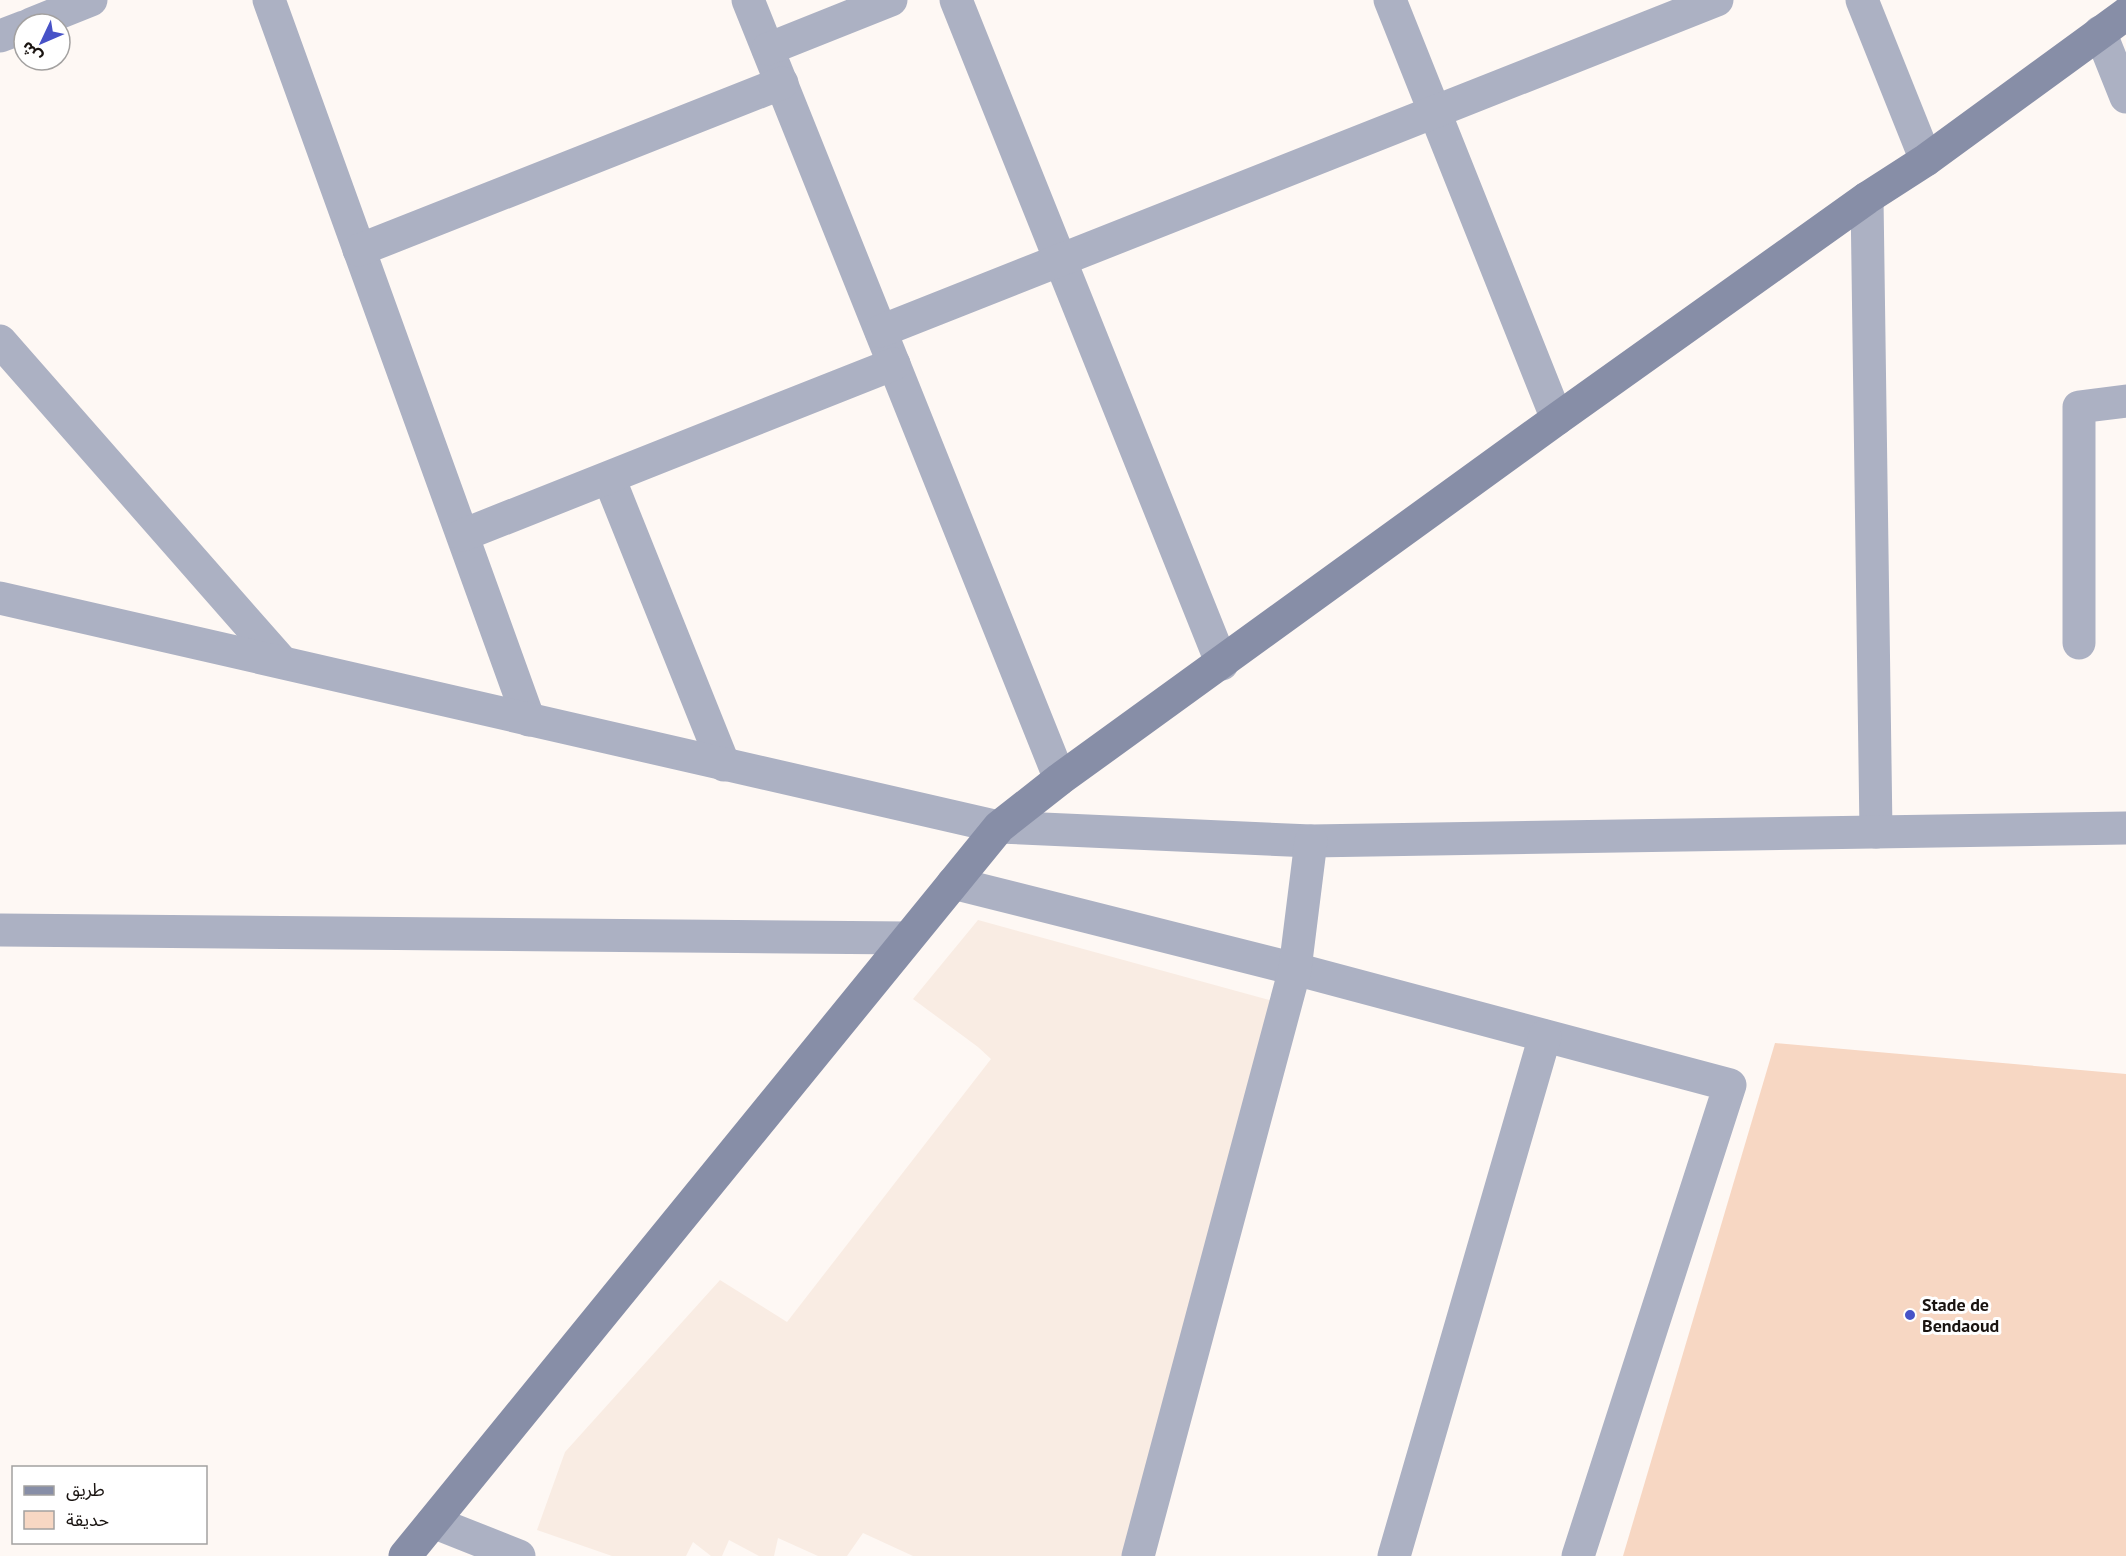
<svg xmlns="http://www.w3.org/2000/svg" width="2126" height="1556" viewBox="0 0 2126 1556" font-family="'PT Sans','Noto Sans Arabic',sans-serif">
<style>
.built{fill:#f9ece3}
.green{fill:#f7d7c3}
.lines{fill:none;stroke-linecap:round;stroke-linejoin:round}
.street{stroke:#acb1c3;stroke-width:33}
.secondary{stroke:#878ea7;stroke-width:33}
.poi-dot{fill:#4752c7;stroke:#fff;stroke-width:2}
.labels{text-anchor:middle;stroke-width:6;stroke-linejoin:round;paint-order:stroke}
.poi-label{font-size:18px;font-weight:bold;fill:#1a1411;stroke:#fff;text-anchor:start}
</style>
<rect width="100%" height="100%" fill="#fef8f4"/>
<path class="built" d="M978,920L1277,1002L1125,1556H913L863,1533L847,1556H818L778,1538L774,1556H759L729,1540L722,1556H711L693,1542L686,1556H612L537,1530L565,1452L720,1280L787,1322L991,1059L978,1047L913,999Z"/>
<path class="green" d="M1775,1043L2126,1074V1556H1623Z"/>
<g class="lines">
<g class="street">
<path d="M269,0L529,720"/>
<path d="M748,0L1060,779"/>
<path d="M956,0L1222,664"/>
<path d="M1390,0L1557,419"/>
<path d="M1862,0L1926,160"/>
<path d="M31,24L91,0"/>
<path d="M2100,32L2126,97"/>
<path d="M0,36L24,27"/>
<path d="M768,49L891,0"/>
<path d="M1867,198L1876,832"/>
<path d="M359,250L782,83"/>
<path d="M881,331L1717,0"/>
<path d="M0,341L282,662"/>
<path d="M609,478L724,765"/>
<path d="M463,535L894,364"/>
<path d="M0,598L999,827L1311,841L2126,828"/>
<path d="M2079,643V407L2126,401"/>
<path d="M953,883L1295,969L1730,1085L1578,1556"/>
<path d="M0,930L908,938"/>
<path d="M433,1522L519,1556"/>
<path d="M1138,1556L1295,969L1311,841"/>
<path d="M1394,1556L1545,1036"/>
</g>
<path class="secondary" d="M405,1556L999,827L1060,779L1557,419L1867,198L1926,160L2126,14"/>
</g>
<circle class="poi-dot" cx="1910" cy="1315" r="6"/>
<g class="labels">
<g class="poi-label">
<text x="1922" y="1311">Stade de<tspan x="1922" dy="21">Bendaoud</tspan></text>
</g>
</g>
<rect x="12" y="1466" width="195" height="78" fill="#ffffff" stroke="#a3a1a0" stroke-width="1.5"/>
<rect x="24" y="1486" width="30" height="9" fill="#878ea7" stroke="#a3a1a0" stroke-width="1.5"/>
<text x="66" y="1496" font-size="18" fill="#1a1411">طريق</text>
<rect x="24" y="1511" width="30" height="18" fill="#f7d7c3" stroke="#a3a1a0" stroke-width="1.5"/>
<text x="66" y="1526" font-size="18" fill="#1a1411">حديقة</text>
<g transform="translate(42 42) rotate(226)"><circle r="28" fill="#ffffff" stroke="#a3a1a0" stroke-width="1.5"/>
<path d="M0-4.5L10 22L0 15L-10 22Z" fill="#4752c7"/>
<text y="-9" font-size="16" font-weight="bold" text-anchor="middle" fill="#1a1411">ش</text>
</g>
</svg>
